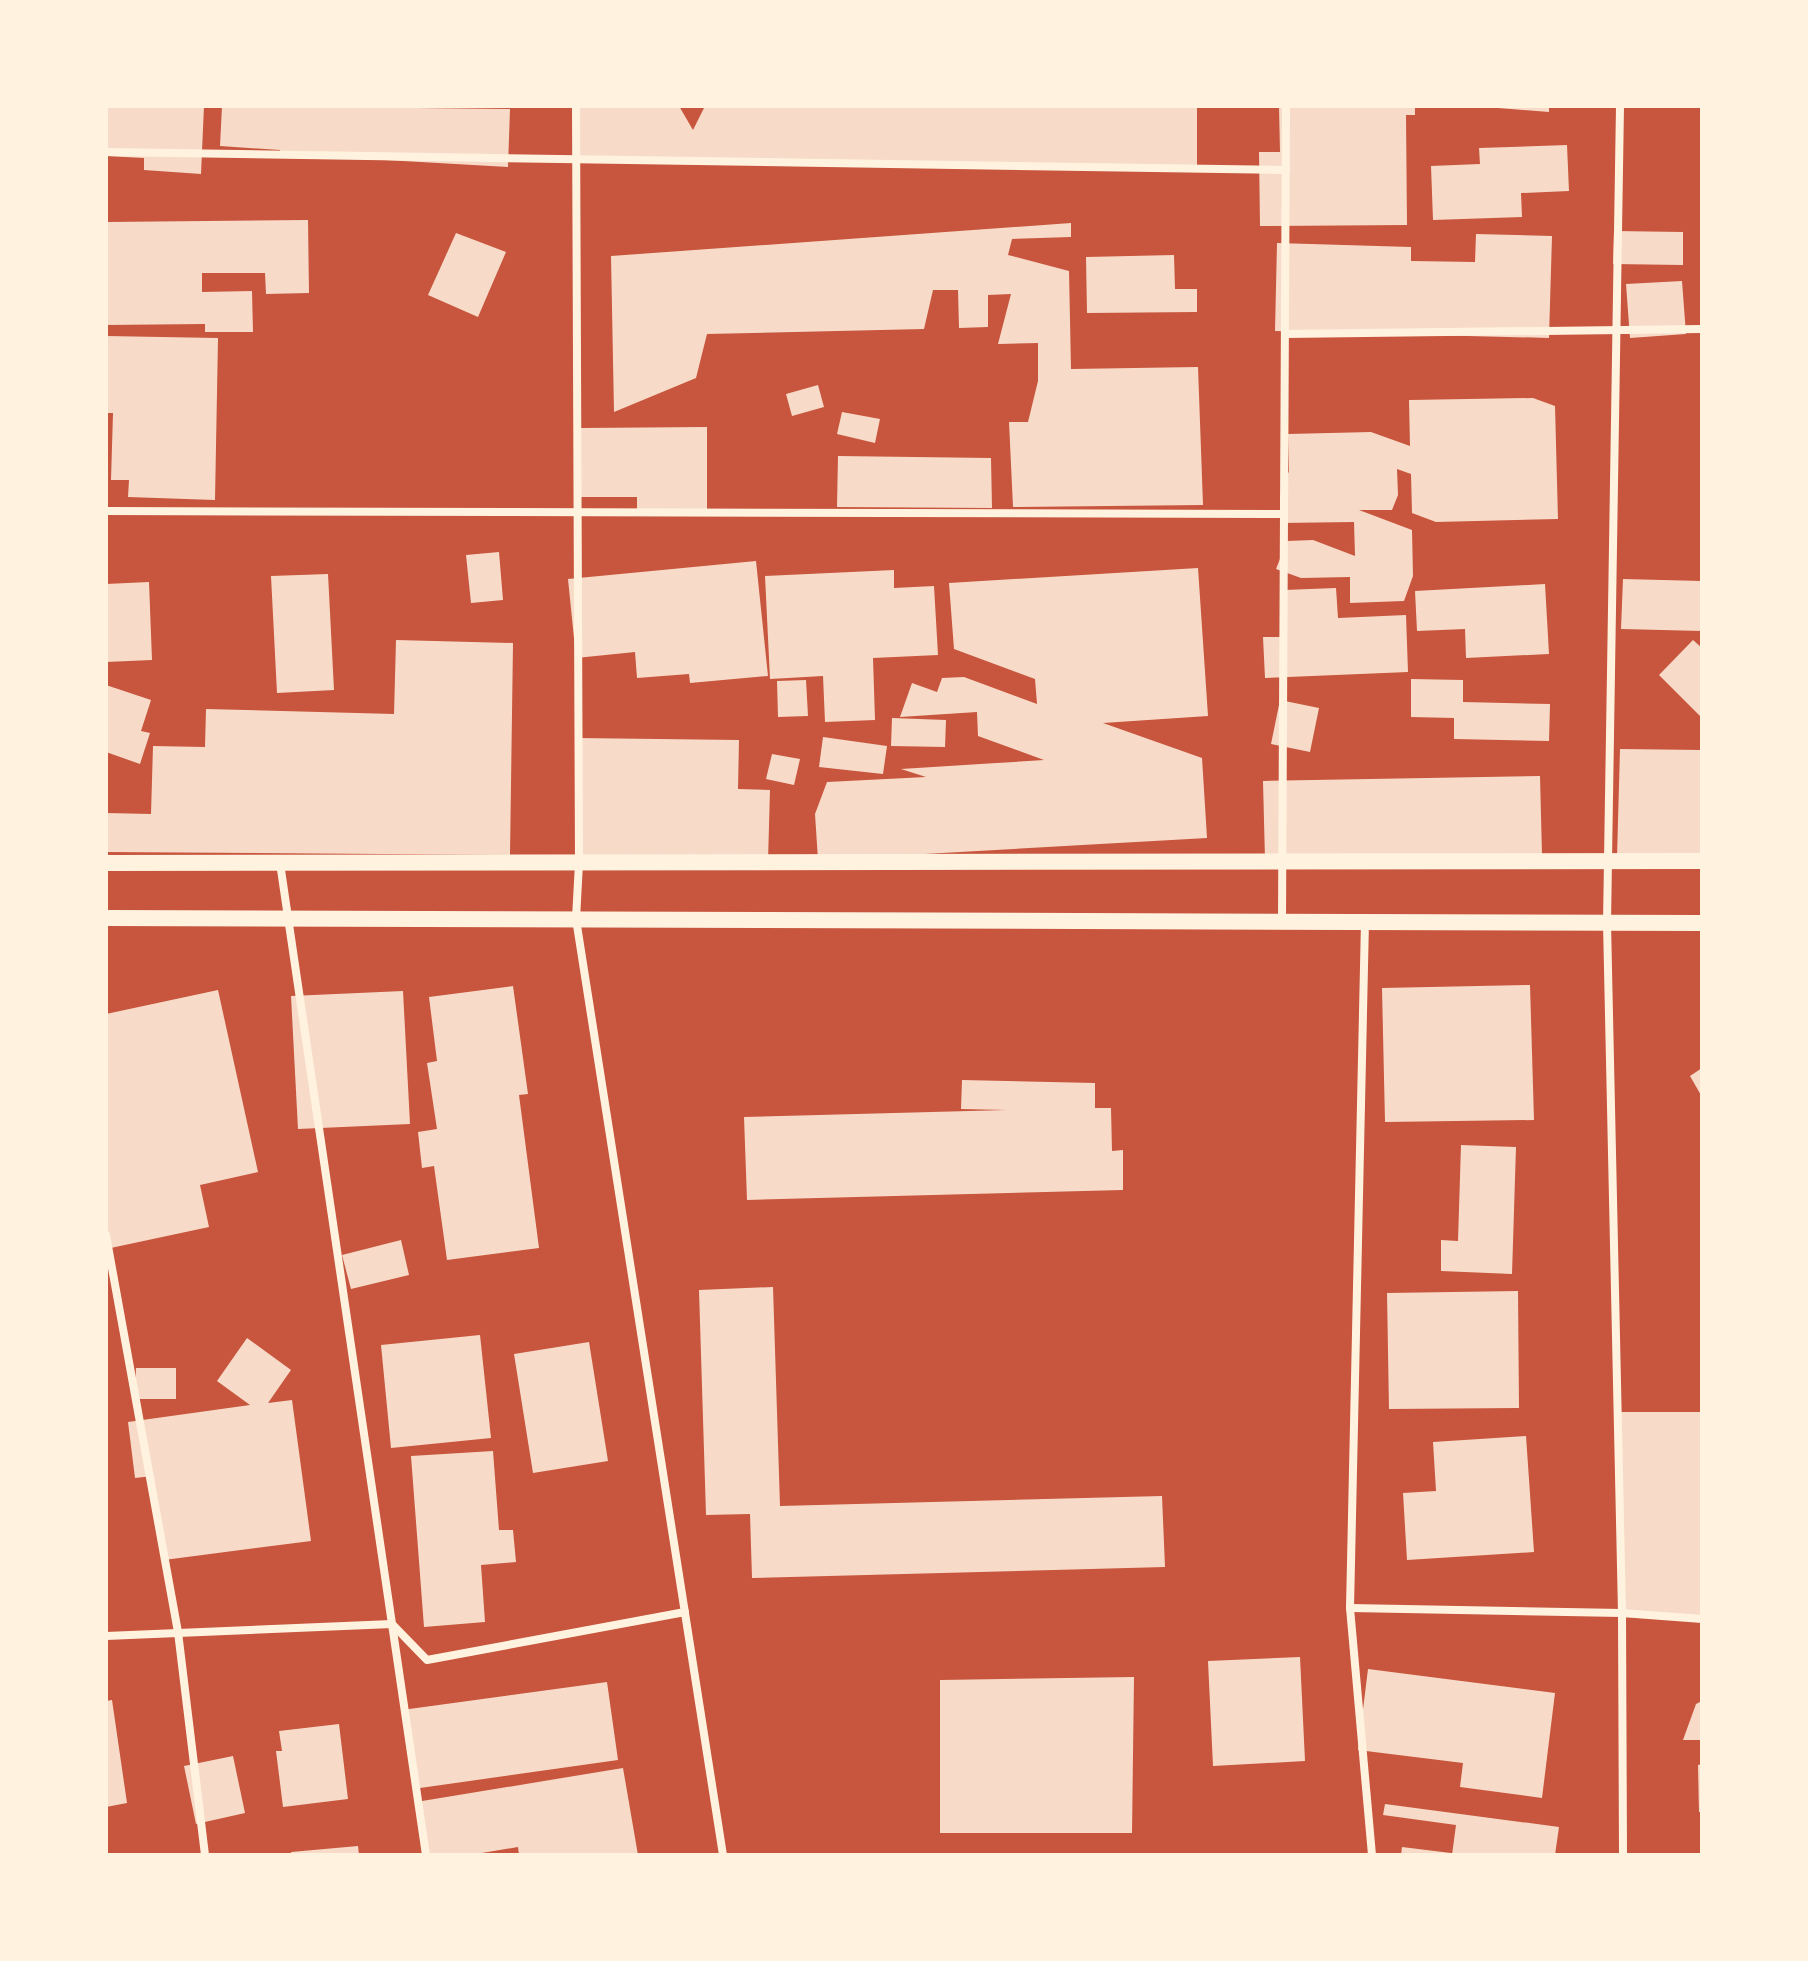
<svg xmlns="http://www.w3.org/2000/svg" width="1808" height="1961" viewBox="0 0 1808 1961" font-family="'DejaVu Sans',sans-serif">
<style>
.building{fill:#f7dbc8}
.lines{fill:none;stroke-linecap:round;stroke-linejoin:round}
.minor{stroke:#fff3e0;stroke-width:8}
.secondary{stroke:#fff3e0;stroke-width:16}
</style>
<rect width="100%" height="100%" fill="#c8553d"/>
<g class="building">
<path d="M106,106H204L201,174L144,170V158L106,156Z"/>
<path d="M222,106L510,109L508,167L280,154V150L220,146Z"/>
<path d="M574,106H679L693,130L705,106H1197V168L574,161Z"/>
<path d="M1279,106H1415V115H1406L1407,225L1260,226L1259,152H1280Z"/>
<path d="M1473,106H1549V112Z"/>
<path d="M1567,145L1569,191L1521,193L1522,217L1433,220L1431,166L1480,164L1479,148Z"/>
<path d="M308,220L309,293L266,294L265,273H202V292L252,291L253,332H205V324L106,325V222Z"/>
<path d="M1071,223V237L1012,239L1008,255L1069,271L1071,369L1198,367L1203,505L1013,507L1009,422H1028L1038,381V343L998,344L1011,294L988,295V327L959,328L958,290H933L924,329L707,334L696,378L614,412L611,256Z"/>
<path d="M1614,231L1683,232V265L1613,264Z"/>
<path d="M456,233L506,252L478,317L428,295Z"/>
<path d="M1476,234L1552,236L1549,338L1275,331L1277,243L1411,247V261L1475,262Z"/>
<path d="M1174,255L1175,289H1197V312L1087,313L1086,257Z"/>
<path d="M1682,281L1686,334L1630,338L1626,284Z"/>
<path d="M106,336L218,338L215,500L128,497L129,480H111L113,413H106Z"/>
<path d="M818,385L824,407L792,416L786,394Z"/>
<path d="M1533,398L1555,406L1558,519L1436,522L1412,513L1411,474L1397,469L1398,495L1392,510H1359L1412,530L1413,576L1404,601L1350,603V577L1301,578L1276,569L1287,541L1313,540L1355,556L1354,522L1280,523V497L1289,471L1288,434L1371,432L1410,446L1409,400Z"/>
<path d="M842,412L880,419L875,443L837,434Z"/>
<path d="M707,427V514H637V497H581V428Z"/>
<path d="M838,456L991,458L992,508L837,507Z"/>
<path d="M499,552L503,600L471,603L466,555Z"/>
<path d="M756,561L768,676L690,683L689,674L637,678L635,652L576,658L568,579Z"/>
<path d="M1198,568L1208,716L1103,723L1202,758L1207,838L818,860L815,814L827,782L926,777L901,769L1044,760L978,736L977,712L900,717L912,683L937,692L942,678L964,677L1037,704L1035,679L954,649L949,583Z"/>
<path d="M894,570V588L934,586L938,655L873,658L875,720L825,722L823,676L770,679L765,576Z"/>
<path d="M328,574L334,690L277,693L271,576Z"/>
<path d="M1623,579L1702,581V631L1621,629Z"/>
<path d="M149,582L152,660L106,662V584Z"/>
<path d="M1545,584L1549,654L1466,658L1465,629L1417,631L1415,591Z"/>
<path d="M1336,588L1338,618L1406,615L1408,672L1265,678L1263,637H1286L1284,590Z"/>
<path d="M396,640L513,643L510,855L106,852V813L151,814L153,746L205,747L206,709L394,714Z"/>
<path d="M1693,640L1702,648V718L1659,675Z"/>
<path d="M1411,679L1463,680V702L1550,704L1549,741L1454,739V718L1411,717Z"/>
<path d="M806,680L808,716L778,717L777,681Z"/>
<path d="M106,685L151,700L141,731L150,733L140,764L106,752Z"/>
<path d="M1280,700L1319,708L1310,752L1271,744Z"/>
<path d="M892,718L946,720L945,747L891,746Z"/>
<path d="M823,737L887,746L883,774L819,767Z"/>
<path d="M577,738L739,740L738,789L770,790L768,861L576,859Z"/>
<path d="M1620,749L1702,750V858L1617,857Z"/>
<path d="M772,754L800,759L794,785L766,779Z"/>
<path d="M1540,776L1542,855L1265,860L1263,781Z"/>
<path d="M1530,985L1534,1120L1385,1122L1382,988Z"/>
<path d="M513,986L528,1094L519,1095L539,1248L447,1260L434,1166L422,1168L418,1132L437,1129L427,1063L437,1061L429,997Z"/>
<path d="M218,990L258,1172L200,1185L209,1227L106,1249V1014Z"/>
<path d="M403,991L410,1124L298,1129L291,996Z"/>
<path d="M1702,1068V1097L1690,1076Z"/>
<path d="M962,1080L1095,1083V1108H1111L1112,1151L1123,1150V1190L747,1200L744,1117L1007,1110L961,1109Z"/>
<path d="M1461,1145L1516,1147L1512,1274L1441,1271V1240L1458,1241Z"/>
<path d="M401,1240L409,1275L351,1289L342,1255Z"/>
<path d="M773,1287L780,1506L1162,1496L1165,1567L752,1578L750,1514L706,1515L699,1290Z"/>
<path d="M1518,1291L1519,1408L1389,1409L1387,1293Z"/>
<path d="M480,1335L491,1438L391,1448L381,1345Z"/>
<path d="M247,1338L291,1370L268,1403L292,1400L311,1541L164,1560L153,1476L135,1478L128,1422L250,1405L217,1381Z"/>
<path d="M589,1342L608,1461L533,1473L514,1354Z"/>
<path d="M136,1368H176V1399H135Z"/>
<path d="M1619,1412H1702V1618L1619,1617Z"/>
<path d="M1526,1436L1534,1552L1407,1560L1403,1493L1436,1491L1433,1442Z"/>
<path d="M493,1451L499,1530H513L516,1562L481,1565L485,1622L424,1627L411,1456Z"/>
<path d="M1300,1657L1305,1761L1213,1766L1208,1661Z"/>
<path d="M1368,1669L1555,1693L1542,1798L1460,1787L1463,1763L1358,1750Z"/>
<path d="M1134,1677L1132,1833H940V1680Z"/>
<path d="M607,1682L618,1760L413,1789L402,1710Z"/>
<path d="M112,1700L127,1803L106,1807V1701Z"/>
<path d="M1702,1701V1740H1683L1696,1704Z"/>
<path d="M339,1724L348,1799L283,1807L276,1751H282L279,1731Z"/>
<path d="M233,1756L245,1813L196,1824L184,1766Z"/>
<path d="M1702,1764V1812H1699L1698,1765Z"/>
<path d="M623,1768L638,1855H519L518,1847L470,1855H425L416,1802Z"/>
<path d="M1385,1804L1559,1827L1555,1855H1452L1456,1825L1383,1815Z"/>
<path d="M358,1846L359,1855H292L291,1852Z"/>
<path d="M1402,1847L1451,1853V1855H1401Z"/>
</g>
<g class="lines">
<g class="minor">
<path d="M576,106L579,863L576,919L723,1855"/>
<path d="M1620,106L1607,923L1622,1613L1623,1855"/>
<path d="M106,152L1286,170"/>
<path d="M1285,334L1702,329"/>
<path d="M106,511L1284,514"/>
<path d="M280,863L426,1855"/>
<path d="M1282,921L1286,106"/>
<path d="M1365,921L1350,1608L1372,1855"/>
<path d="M106,1235L178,1632L205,1855"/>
<path d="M1350,1608L1622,1613L1702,1619"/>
<path d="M106,1636L392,1624L427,1660L685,1612"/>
</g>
<g class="secondary">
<path d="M106,863L1702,861"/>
<path d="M106,918L1702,923"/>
</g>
</g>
<rect width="1808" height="1961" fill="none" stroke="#fff3e0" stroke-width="216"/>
</svg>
